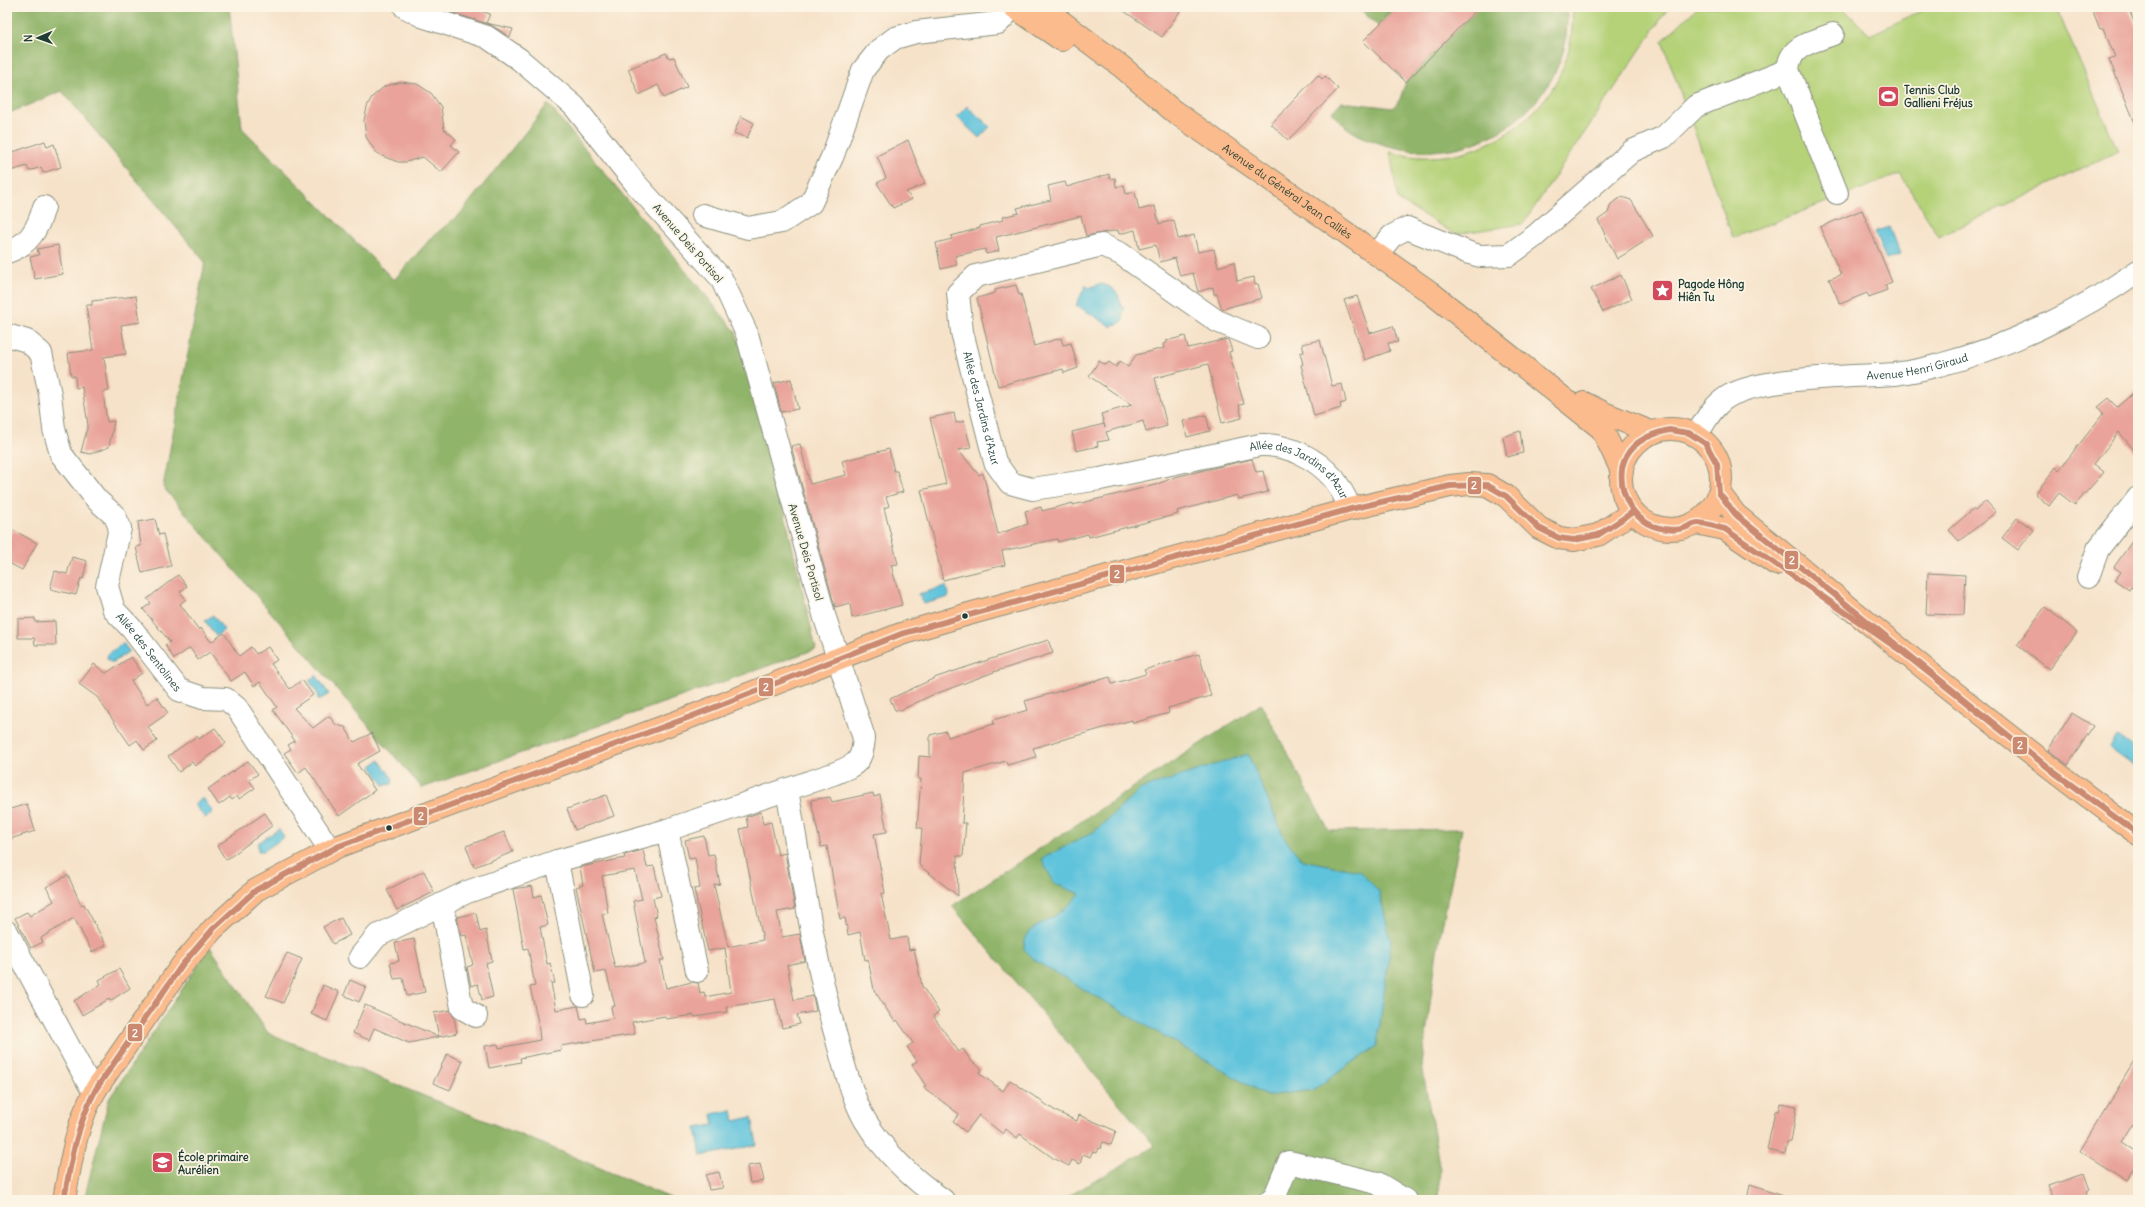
<svg xmlns="http://www.w3.org/2000/svg" width="2145" height="1207" viewBox="0 0 2145 1207" font-family="Delius,sans-serif">
<style>
.green{fill:#b5d279;stroke:#6a8856}
.forest{fill:#90b469;stroke:#58784e}
.water{fill:#5ec3dc;stroke:#3e8088}
.building{fill:#e9a39a;fill-rule:evenodd}
.lines{fill:none;stroke-linecap:round;stroke-linejoin:round}
.minor-casing{stroke:#8a907e;stroke-width:24}
.major-casing{stroke:#8a907e;stroke-width:24}
.minor{stroke:#fff;stroke-width:22}
.major{stroke:#fbbb8c;stroke-width:22}
.bus-1-casing{stroke:#fcf5e5;stroke-width:9}
.bus-1{stroke:#cb8970;stroke-width:6}
.bus-dot{fill:#1f3d34;stroke:#fcf5e5;stroke-width:1.5}
.labels{text-anchor:middle;stroke-width:3.5;stroke-linejoin:round;paint-order:stroke}
.poi-label{font-size:11px;font-weight:bold;fill:#1f3d34;stroke:#fcf5e5;text-anchor:start}
.street-label{font-size:11px;fill:#1f3d34;stroke:#fcf5e5}
.line-badge{stroke:#fcf5e5;stroke-width:1.5}
.badge-label{font-size:11px;text-anchor:middle;font-weight:bold;fill:#fff}
</style>
<rect width="100%" height="100%" fill="#fcf5e5"/>
<filter id="ink" filterUnits="userSpaceOnUse"><feTurbulence type="fractalNoise" baseFrequency=".025" numOctaves="2"/><feDisplacementMap in="SourceGraphic" scale="8" xChannelSelector="R" yChannelSelector="G"/><feConvolveMatrix kernelMatrix="1 2 1 2 8 2 1 2 1" color-interpolation-filters="sRGB"/></filter>
<filter id="wash" filterUnits="userSpaceOnUse"><feTurbulence type="fractalNoise" baseFrequency=".012" numOctaves="4" result="noise"/><feDisplacementMap in="SourceGraphic" scale="16" xChannelSelector="R" yChannelSelector="G"/><feGaussianBlur stdDeviation="0.9" result="paint"/><feColorMatrix in="noise" values="0 0 0 0 0 0 0 0 0 0 0 0 0 0 0 0 0 1.4 0 .05"/><feComposite in="paint" operator="in"/></filter>
<g filter="url(#wash)">
<rect width="100%" height="100%" fill="#f6e2c9"/>
<g class="green">
<path d="M1572,7H1669L1523,224L1455,234L1398,200L1390,152C1462,173 1549,127 1568,52C1572,37 1573,23 1572,7Z"/>
<path d="M1698,7H1842L1870,35L1929,7H2056L2118,151L1939,237L1900,174L1733,238L1662,41Z"/>
</g>
<g class="forest">
<path d="M7,7H229L242,128L394,280L432,237L460,214L548,104L736,332L784,511L816,649L422,788L163,487L205,262L62,91L7,114Z"/>
<path d="M1358,7H1397L1378,26Z"/>
<path d="M1479,7H1567C1567,22 1567,38 1563,52C1540,127 1459,167 1385,145C1373,141 1360,137 1349,129C1343,125 1337,118 1332,112L1341,102L1394,108L1400,99L1406,82Z"/>
<path d="M1261,704L1329,831L1462,829L1437,951L1422,1065L1440,1170L1438,1200H1062L1155,1146L952,906Z"/>
<path d="M210,947L268,1033L548,1146L675,1200H84L109,1099Z"/>
</g>
<g class="water">
<path d="M967,106L990,127L979,138L957,117Z"/>
<path d="M1889,227L1900,255L1886,260L1875,232Z"/>
<path d="M1099,284C1112,285 1120,293 1121,306L1125,309L1123,311V321L1117,325L1113,324L1112,327L1076,305L1086,285L1089,288Z"/>
<path d="M946,586L949,597L924,604L919,594Z"/>
<path d="M213,615L224,630L216,636L205,621Z"/>
<path d="M123,643L129,651L114,662H110L107,659L108,654Z"/>
<path d="M316,675L329,694L319,700L317,697L319,696L309,680Z"/>
<path d="M2117,737L2138,752V760L2134,766L2109,748Z"/>
<path d="M1248,754L1285,839L1302,860L1359,871L1379,891L1391,941L1377,1046L1313,1090L1267,1096L1037,962L1024,949C1024,926 1045,923 1059,913C1067,908 1074,900 1080,894L1055,884L1041,859L1095,831L1141,789Z"/>
<path d="M379,760L393,779L392,784L384,785L371,766Z"/>
<path d="M203,798L213,812L205,818L194,804Z"/>
<path d="M279,829L284,837L264,851H258V843Z"/>
<path d="M732,1110L734,1121L752,1117L757,1145L701,1156L696,1128L714,1125L712,1114Z"/>
</g>
<g id="blocks">
<g class="building">
<path d="M435,7H471L490,14L486,23L513,29L510,37L491,25Z"/>
<path d="M1118,7H1183L1162,37Z"/>
<path d="M1397,7H1479L1406,82L1363,41Z"/>
<path d="M2091,7H2128L2138,32V130L2109,59L2115,57L2103,28L2100,29Z"/>
<path d="M666,53L669,58L674,57L687,87L664,98L658,85L639,95L628,69Z"/>
<path d="M1318,75L1322,79L1325,76L1338,89L1288,140L1271,124Z"/>
<path d="M401,82L417,84L431,93L441,107L444,129L456,139L451,145L459,152L441,172L423,157L406,162H398L382,156L375,151L366,137L364,120L368,104L372,97L385,86Z"/>
<path d="M741,116L754,123L747,138L734,133Z"/>
<path d="M908,140L925,184L906,192L912,199L893,208L877,183L886,178L877,156Z"/>
<path d="M45,141L47,147L54,144L61,167L43,173L41,167L29,171L27,166L7,172V154Z"/>
<path d="M1109,174L1110,179L1115,178L1116,187L1124,185L1126,194L1135,192L1139,210L1155,206L1159,224L1174,220L1178,239L1194,235L1198,252L1214,249L1218,267L1234,262L1237,281L1254,277L1255,285L1258,284L1262,298L1222,309L1217,294H1214L1213,287L1198,292L1193,273L1180,276L1175,258L1160,262L1156,245L1139,249L1135,230L1119,234L1118,230L1086,236L1081,216L996,237L999,251L986,254L985,249L955,256L957,265L941,269L936,243L952,239L951,236L980,228V226L1003,220L1002,217L1019,213L1017,208L1051,200L1048,186L1065,182L1067,187Z"/>
<path d="M1622,197L1631,200L1653,236L1617,259L1598,220L1608,213L1611,204Z"/>
<path d="M1862,210L1892,282L1885,285L1887,290L1869,297L1867,293L1840,304L1829,279L1841,275L1820,227Z"/>
<path d="M58,245L63,274L35,279L30,257L39,255L37,249Z"/>
<path d="M1621,275L1632,299L1603,312L1591,289Z"/>
<path d="M1016,285L1019,295L1021,294L1034,346L1061,338L1063,345L1071,343L1078,368L1064,373L1063,369L998,386L977,298L995,293V290Z"/>
<path d="M136,296L140,322L121,325L126,354L104,357L109,391L103,392L107,422L114,421L109,447L90,454L81,452L88,425L82,387L76,388L75,376H71L68,353L93,350L86,305H92V301Z"/>
<path d="M1357,296L1370,333L1393,326L1398,342L1388,343L1390,351L1365,360L1344,300Z"/>
<path d="M1185,336L1188,348L1228,339L1232,351L1229,352L1244,404L1239,405L1242,418L1222,423L1208,364L1155,378L1167,426L1146,432L1143,421L1106,432L1109,440L1097,442L1098,446L1076,451L1072,432L1104,424L1105,427L1101,414L1132,405L1089,376L1099,361L1106,365L1109,362L1116,367L1120,361L1128,367L1136,355L1164,348L1163,344L1167,343L1166,341Z"/>
<path d="M1320,340L1332,386L1342,384L1346,402L1340,404L1341,408L1314,416L1301,365L1303,364L1300,353L1304,352L1302,344Z"/>
<path d="M791,379L798,409L781,412L774,383Z"/>
<path d="M2138,389V455L2119,432L2094,464L2104,472L2075,505L2059,493L2049,506L2035,494L2056,467L2059,470L2103,414L2097,407L2108,398L2117,407Z"/>
<path d="M954,413L956,423L964,421L971,448L958,450L979,475L983,473L998,534L1028,524L1025,511L1041,507L1042,511L1073,503V505L1155,485L1175,477L1252,459L1256,472L1263,471L1268,492L1239,499L1237,495L1177,511L1178,514L1089,537L1088,534L1058,542L1057,539L1002,551L1005,565L943,580L921,490L946,484L930,418Z"/>
<path d="M1206,415L1210,431L1187,437L1183,421Z"/>
<path d="M1520,431L1523,453L1507,457L1503,437Z"/>
<path d="M800,444L810,484L846,475L842,461L889,449L894,471H897L903,492L886,497L889,506L884,508L898,564L891,565L902,605L852,618L850,603L835,607L791,446Z"/>
<path d="M1986,501L1996,512L1959,541L1949,530L1973,509L1975,511Z"/>
<path d="M2017,518L2034,530L2018,550L2002,538Z"/>
<path d="M155,519L159,535L163,534L171,566L142,573L136,547L141,546L138,522Z"/>
<path d="M13,530L37,543L22,570L7,562V541Z"/>
<path d="M2138,533V592L2131,587L2129,590L2115,580L2121,572L2114,567Z"/>
<path d="M72,557L87,561L83,579L81,578L76,595L50,589L55,571L67,574Z"/>
<path d="M1928,573L1965,575L1963,615L1926,614Z"/>
<path d="M178,575L187,586L180,592L186,599L180,604L199,630L201,628L211,642L224,633L239,656L251,647L256,654L268,647L277,660L271,664L290,689L302,680L313,695L294,708L313,728L329,716L336,725L345,727L354,742L372,733L380,751L357,764L375,790L339,816L306,767L298,773L284,753L291,749L288,745L295,741L273,710L277,707L260,682L254,686L245,672L231,681L210,652L198,660L190,648L174,659L165,645L170,642L143,609L151,603L147,599Z"/>
<path d="M2045,607L2077,632L2049,669L2017,645Z"/>
<path d="M35,618V622L55,621L56,645H35L34,638H18V619Z"/>
<path d="M1048,640L1053,653L994,672L930,696L901,710H895L890,699L937,677Z"/>
<path d="M1199,654L1211,696L1168,708L1169,713L1133,723L1132,720L1033,748L1036,757L1007,765L1006,761L965,773L962,823H966L963,856H957L958,896L919,865L922,828H917L921,779H918L919,756L930,757V735L946,731L948,737L994,724L993,720L1028,710L1025,701L1110,677L1112,684L1146,674L1144,670Z"/>
<path d="M131,657L142,673L131,681L147,704L157,697L168,713L148,727L157,741L144,750L137,740L130,745L97,697L79,684L94,664L106,673Z"/>
<path d="M2072,713L2093,726L2068,765L2048,750Z"/>
<path d="M215,728L226,743L195,766L192,762L179,772L168,756L197,736L199,739Z"/>
<path d="M248,761L258,774L249,780L255,788L239,799L237,796L232,800L230,797L219,805L208,789Z"/>
<path d="M873,793L874,797L880,795L887,832L874,834L885,893L881,894L891,940L907,937L909,950L914,949L922,986L939,1012L933,1016L959,1052L963,1049L971,1061L982,1069L979,1073L1003,1091L1010,1080L1057,1112L1077,1121L1079,1115L1116,1131L1111,1145L1103,1142L1100,1149L1098,1148L1096,1153L1092,1152L1090,1157L1083,1154L1080,1164L1072,1160L1069,1166L1053,1158L1020,1134L1017,1138L1006,1129L1003,1134L979,1115L966,1132L953,1122L959,1114L923,1087L926,1086L912,1065L917,1061L907,1047L913,1043L897,1020L895,1022L874,990L868,959L865,960L860,932L848,935L845,918L840,919L827,846L821,847L811,800L830,797L832,802Z"/>
<path d="M606,795L614,816L575,830L567,809Z"/>
<path d="M27,804L35,831L7,840V810Z"/>
<path d="M761,812L763,824L771,822L778,855L785,853L795,909L777,912L782,937L800,934L805,961L787,965L794,1000L813,996L816,1011L797,1015L800,1024L782,1028L775,999L726,1007L727,1012L695,1017L694,1015L666,1019L665,1016L632,1022L635,1034L560,1046L561,1050L520,1058L521,1062L489,1068L485,1046L498,1044L499,1048L540,1040L538,1022L530,987L535,986L528,948L524,949L513,889L532,886L534,897L541,895L548,925L540,927L547,964L550,963L555,983H551L556,1010L578,1006L581,1019L586,1018L587,1023L613,1018L611,1007L615,1006L606,971L595,973L576,887L583,885L580,867L625,858L624,855L643,850L647,867L654,866L661,896L653,898L657,916L654,917L664,960H660L666,988L692,982L698,983L700,993L704,992L705,997L731,992L725,948L708,951L694,889L700,888L695,858L689,859L685,840L704,836L708,855L714,854L720,884L714,885L728,947L763,940L740,829L748,827L746,817ZM635,870L642,899L633,901L645,963L615,968L602,914L608,913L602,876Z"/>
<path d="M265,813L273,825L226,860L217,846Z"/>
<path d="M504,832L513,852L474,867L466,846Z"/>
<path d="M424,871L434,892L397,910L387,890Z"/>
<path d="M68,875L81,905L84,904L106,945L92,952L74,918L41,938L43,942L31,948L15,918L27,912L30,916L54,901L46,887Z"/>
<path d="M476,913L480,932L486,930L492,961L486,963L493,997L482,1000L478,984L471,986L467,967L473,965L466,935L461,936L457,917Z"/>
<path d="M341,918L350,935L333,944L323,927Z"/>
<path d="M414,939L425,992L407,996L403,978L394,979L390,963L399,961L395,943Z"/>
<path d="M287,953L302,959L283,1003L266,996Z"/>
<path d="M119,969L130,988L110,1001L109,999L82,1015L74,1001L101,984L99,980Z"/>
<path d="M350,980L366,987L359,1002L344,995Z"/>
<path d="M323,985L339,992L327,1021L311,1014Z"/>
<path d="M365,1005L439,1037L434,1013L450,1010L454,1017L457,1033L409,1043L374,1028L369,1040L353,1033Z"/>
<path d="M447,1054L463,1061L450,1090L433,1083Z"/>
<path d="M2138,1055V1117L2122,1143L2138,1153V1164L2127,1181L2080,1151Z"/>
<path d="M1780,1104L1797,1107L1791,1142H1787L1785,1154L1767,1150L1775,1111H1778Z"/>
<path d="M760,1164L764,1181L750,1183L747,1166Z"/>
<path d="M719,1172L723,1188L709,1190L706,1175Z"/>
<path d="M2083,1174L2089,1191L2086,1193L2088,1200H2053L2048,1186Z"/>
<path d="M1750,1185L1788,1198L1787,1200H1747Z"/>
</g>
</g>
</g>
<g filter="url(#ink)">
<use href="#blocks" fill-opacity="0" stroke="#8a907e" stroke-width="1"/>
<g class="lines">
<defs>
<g id="minor">
<path d="M1833,34C1813,42 1789,45 1788,70L1837,193"/>
<path d="M703,215L748,228L782,222L811,203L833,155L863,70L879,50L895,38L916,32L998,23L1013,7"/>
<path d="M7,252C29,245 38,229 44,207"/>
<path d="M1377,254L1392,236L1407,228L1469,253L1480,256L1509,255L1535,236L1632,151L1664,137L1696,106L1788,70"/>
<path id="s1" d="M7,335L27,341L41,353L50,394L54,429L61,454L97,500L115,516L120,528L107,586L114,610L132,629L179,690L203,698L226,699L237,708L330,850"/>
<path id="s2" d="M1258,338L1217,321L1121,254L1102,245L976,276L958,293L962,332L995,462L1010,483L1032,489L1100,479L1260,445C1288,444 1316,458 1334,479C1341,488 1346,500 1351,509"/>
<path id="s3" d="M1696,436C1704,423 1711,409 1723,400C1753,376 1855,377 1895,374C1909,372 1925,369 1939,365C2008,347 2080,312 2138,271"/>
<path d="M2088,577L2098,549L2138,498"/>
<path d="M787,790C802,874 814,959 837,1040C843,1063 854,1101 865,1120C885,1153 912,1179 943,1200"/>
<path d="M667,830L697,971"/>
<path d="M557,861L583,995"/>
<path d="M442,904L462,1008L476,1016"/>
<path d="M7,932L89,1084L96,1089"/>
<path d="M360,957L377,936L467,892L557,861L667,830L833,774C855,765 862,764 864,738L825,618L747,334L721,278L636,184L574,106L519,59L487,37L422,16L405,7"/>
<path d="M1270,1200L1275,1196L1289,1162L1377,1183L1405,1200"/>
</g>
<g id="major">
<path d="M1014,7L1062,40"/>
<path id="s4" d="M1042,7L1122,67L1172,110L1430,292L1602,429L1622,471"/>
<path d="M1584,403L1606,414L1653,433"/>
<circle cx="1671" cy="479" r="50"/>
<path d="M1719,493L1736,515C1868,623 2000,732 2138,834"/>
<path d="M1696,523L1725,529L1776,564"/>
<path d="M64,1200C71,1161 76,1123 96,1089L182,965L213,929L256,890L339,846L690,717L901,634L965,615L1351,509L1450,486L1469,484L1487,485L1506,496L1539,528L1559,538L1574,540L1598,535L1633,512"/>
</g>
</defs>
<use href="#minor" class="minor-casing"/>
<use href="#major" class="major-casing"/>
<use href="#minor" class="minor"/>
<use href="#major" class="major"/>
<defs>
<g id="bus-1">
<path d="M1669,430L1689,433L1706,444L1717,464L1719,493L1736,515L2055,773L1901,651L1725,529C1716,527 1707,523 1698,523C1693,523 1689,527 1684,528C1675,531 1662,529 1653,526C1624,515 1610,470 1633,447C1643,437 1655,433 1669,430Z"/>
<path d="M2055,773L2138,834"/>
<path d="M64,1200C71,1161 77,1124 96,1089L182,965L213,929L256,890L339,846L690,717L901,634L1351,509L1450,486L1487,485L1506,496L1539,528L1559,538L1574,540L1598,535L1633,512"/>
</g>
</defs>
<use href="#bus-1" class="bus-1-casing"/>
<use href="#bus-1" class="bus-1"/>
</g>
</g>
<defs>
<symbol id="stadium-square" viewBox="-11 -11 22 22"><rect x="-9" y="-9" width="18" height="18" rx="4" fill="#d1495b" stroke="#fcf5e5"/><path d="M0-5a6.5 5 0 1 0 0 10a6.5 5 0 1 0 0-10ZM-3.5-1.8h7v3.6h-7Z" fill="#fff"/></symbol>
<symbol id="sight-square" viewBox="-11 -11 22 22"><rect x="-9" y="-9" width="18" height="18" rx="4" fill="#d1495b" stroke="#fcf5e5"/><path d="M0-6L1.8-2.2L6-1.7L2.9 1.2L3.7 5.4L0 3.3L-3.7 5.4L-2.9 1.2L-6-1.7L-1.8-2.2Z" fill="#fff"/></symbol>
<symbol id="school-square" viewBox="-11 -11 22 22"><rect x="-9" y="-9" width="18" height="18" rx="4" fill="#d1495b" stroke="#fcf5e5"/><path d="M0-5L7-2L0 1L-7-2ZM-4 1L0 2.5L4 1V4Q0 6-4 4Z" fill="#fff"/></symbol>
</defs>
<g fill-rule="evenodd">
<use href="#stadium-square" x="1876" y="84" width="25" height="25"/>
<use href="#sight-square" x="1650" y="278" width="25" height="25"/>
<use href="#school-square" x="150" y="1150" width="25" height="25"/>
</g>
<g class="bus-dot">
<circle cx="965" cy="616" r="3.5"/>
<circle cx="389" cy="828" r="3.5"/>
</g>
<g class="labels">
<g class="poi-label">
<text x="1904" y="94">Tennis Club<tspan x="1904" dy="13">Gallieni Fréjus</tspan></text>
<text x="1678" y="288">Pagode Hông<tspan x="1678" dy="13">Hiên Tu</tspan></text>
<text x="178" y="1161">École primaire<tspan x="178" dy="13">Aurélien</tspan></text>
</g>
<g class="street-label">
<text dy="4" stroke="none"><textPath href="#s4" startOffset="307">Avenue du Général Jean Calliès</textPath></text>
<text transform="translate(688 243) rotate(49)" y="4">Avenue Deis Portisol</text>
<text dy="4" stroke="none"><textPath href="#s3" startOffset="244">Avenue Henri Giraud</textPath></text>
<text dy="4" stroke="none"><textPath href="#s2" startOffset="455">Allée des Jardins d'Azur</textPath></text>
<text dy="4" stroke="none"><textPath href="#s2" startOffset="839">Allée des Jardins d'Azur</textPath></text>
<text transform="translate(806 552) rotate(74)" y="4">Avenue Deis Portisol</text>
<text dy="4" stroke="none"><textPath href="#s1" startOffset="377">Allée des Sentolines</textPath></text>
</g>
</g>
<g class="line-badge">
<rect x="1467" y="476" width="15" height="19" rx="4" fill="#cb8970"/>
<rect x="1784" y="550" width="15" height="20" rx="4" fill="#cb8970"/>
<rect x="1109" y="564" width="16" height="20" rx="4" fill="#cb8970"/>
<rect x="758" y="677" width="16" height="20" rx="4" fill="#cb8970"/>
<rect x="2012" y="736" width="16" height="19" rx="4" fill="#cb8970"/>
<rect x="413" y="806" width="15" height="20" rx="4" fill="#cb8970"/>
<rect x="127" y="1023" width="16" height="19" rx="4" fill="#cb8970"/>
</g>
<g class="badge-label">
<text x="1474" y="489">2</text>
<text x="1792" y="564">2</text>
<text x="1117" y="578">2</text>
<text x="766" y="691">2</text>
<text x="2020" y="749">2</text>
<text x="421" y="820">2</text>
<text x="135" y="1037">2</text>
</g>
<rect width="2145" height="1207" fill="none" stroke="#fcf5e5" stroke-width="24"/>
<g transform="translate(38 38) rotate(268)" stroke="#fcf5e5" stroke-width="3" paint-order="stroke">
<path d="M0-3L7 15L0 10L-7 15Z" fill="#1f3d34"/>
<text y="-6" font-size="11" font-weight="bold" text-anchor="middle" fill="#1f3d34">N</text>
</g>
</svg>
